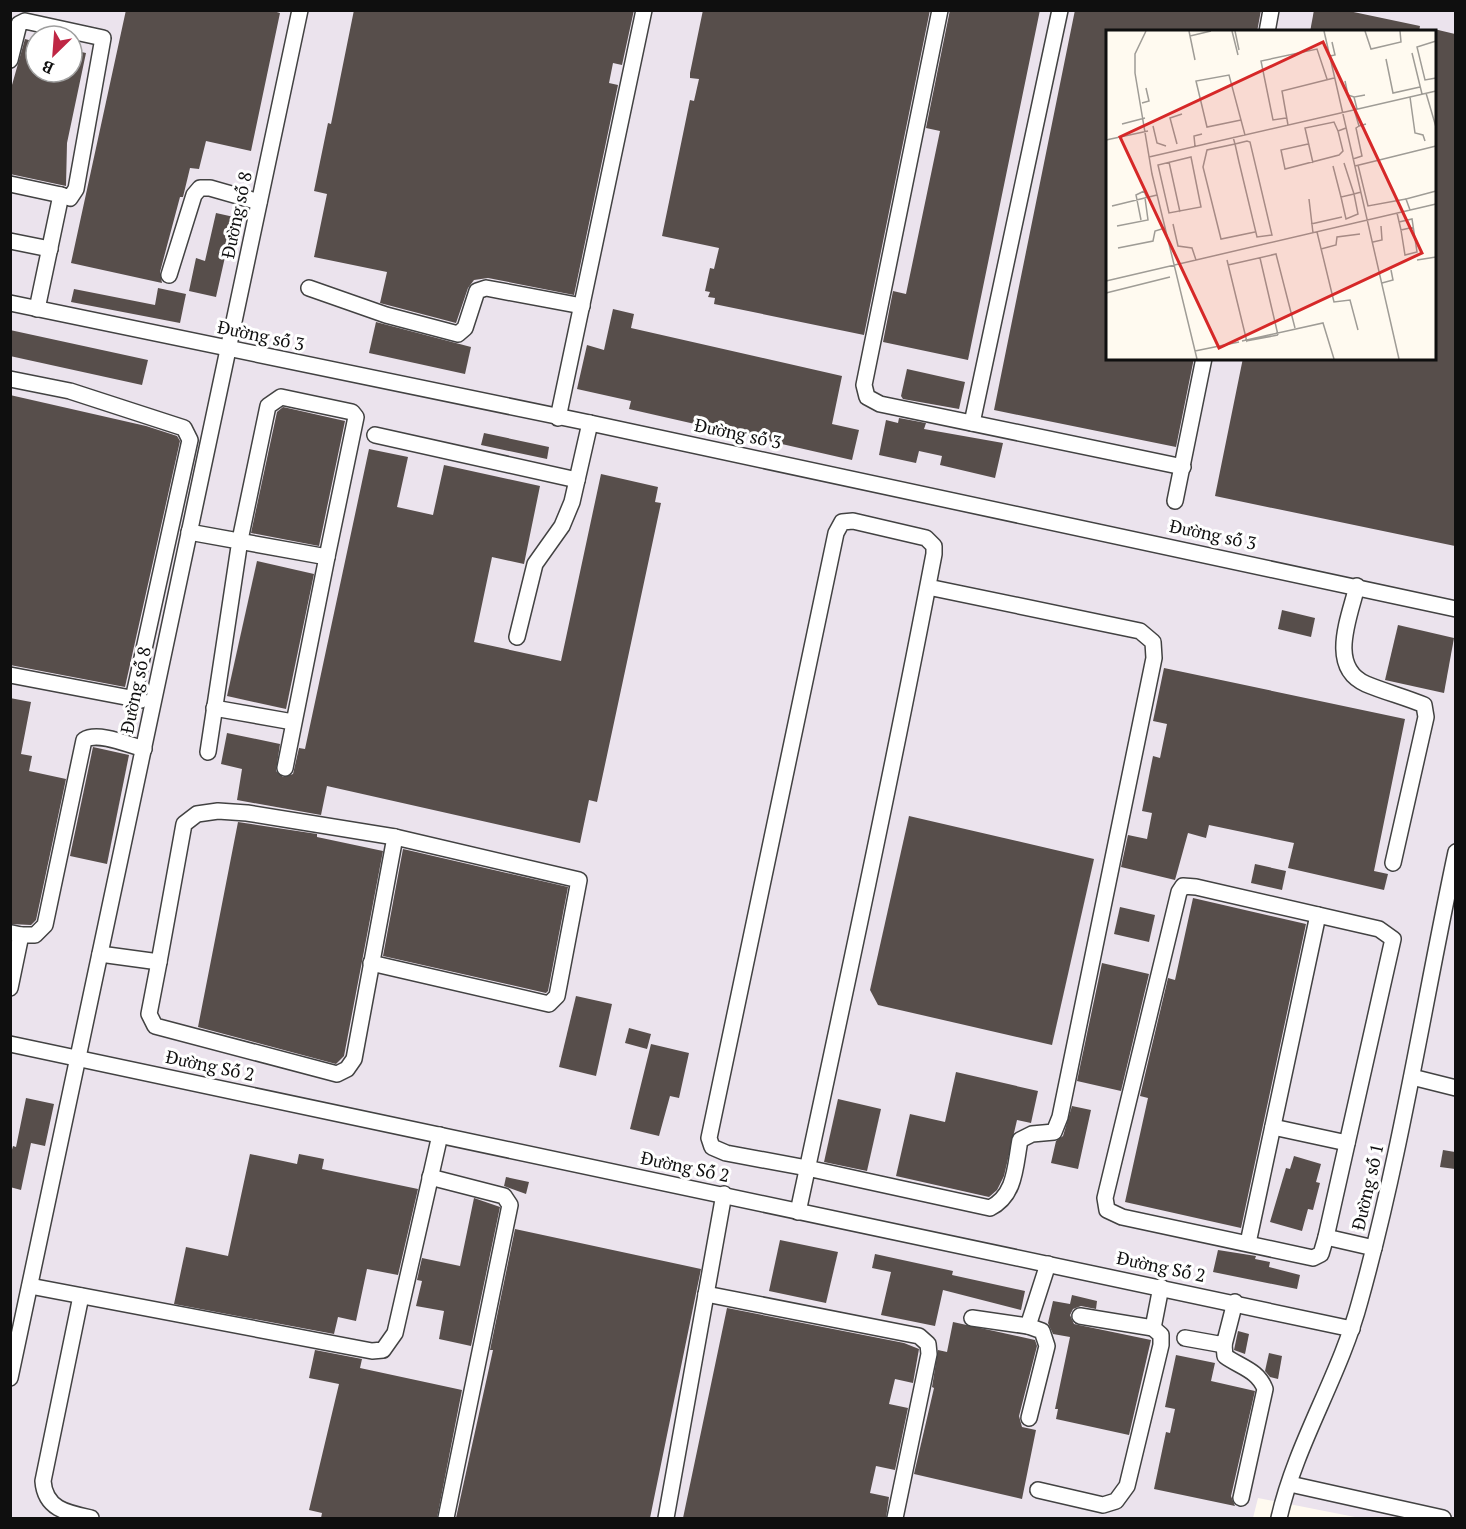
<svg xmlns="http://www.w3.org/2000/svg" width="1466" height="1529" viewBox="0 0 1466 1529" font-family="'PT Serif',serif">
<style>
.industrial{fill:#ebe3ed;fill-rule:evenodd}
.building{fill:#574e4b}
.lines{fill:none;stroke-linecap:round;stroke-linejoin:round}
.minor-casing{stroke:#424242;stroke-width:18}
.minor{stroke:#fff;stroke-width:15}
.labels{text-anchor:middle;stroke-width:6;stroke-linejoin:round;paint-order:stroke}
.street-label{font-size:18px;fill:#0f0f0f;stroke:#fff}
.inset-road{fill:none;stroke:#9f9c96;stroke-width:1.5}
.view{fill:#d62828;fill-opacity:0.15;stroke:#d62828;stroke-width:3}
.inset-edge{fill:none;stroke:#0f0f0f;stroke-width:3}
</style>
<rect width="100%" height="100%" fill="#fffaf0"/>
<path class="industrial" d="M10,11H1455V1518H1360L1258,1498L1253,1518H11ZM1108,32H1434V358H1108ZM36,36H72V72H36Z"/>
<g class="building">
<path d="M126,10H270L280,13L251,151L206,141L199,169L190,168L183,197H180L160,272L162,283L71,263Z"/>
<path d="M354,10H634L622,65L613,63L609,83L618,85L574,295L488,278L474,280L468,288L456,323L380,303L387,272L314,257L327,194L314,191L328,123L331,124Z"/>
<path d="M703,10H930L864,335L714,304L715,298L708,297L710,292L705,291L710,268L714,269L719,248L662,236L690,100L694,101L699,79L690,78V73Z"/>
<path d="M950,10H1040L968,360L883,342L893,291L906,294L940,131L926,128Z"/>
<path d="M1075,10H1261L1257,32H1107V358H1194L1176,447L994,410Z"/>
<path d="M1314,10H1344L1420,26L1419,32H1310Z"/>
<path d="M1434,29L1455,34V546L1215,496L1243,358H1434Z"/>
<path d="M25,39L36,42V72H72V50L86,53L67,143L66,186L10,174V92Z"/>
<path d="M216,213L234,217L216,297L189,291L196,258L205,261Z"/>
<path d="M158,288L186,294L180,323L71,302L74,289L155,305Z"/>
<path d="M613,309L634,314L631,328L842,376L832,424L859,430L852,460L629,409L631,401L577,389L587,345L604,350Z"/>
<path d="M376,322L471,347L465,374L369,353Z"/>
<path d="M10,330L148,360L142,385L10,356Z"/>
<path d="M907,369L965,382L959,409L903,399L901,396Z"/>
<path d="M10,395L146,426L177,436L180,441L125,687L10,665Z"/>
<path d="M283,407L345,421L319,546L251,533L277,412Z"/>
<path d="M899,418L926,423L924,429L1003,443L995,478L940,465L942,456L919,451L916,463L879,455L886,420L898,423Z"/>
<path d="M484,433L549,447L547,459L481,445Z"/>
<path d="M369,449L408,457L397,507L433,515L444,465L540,486L524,564L492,557L474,642L561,661L601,474L658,487L655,502L661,503L597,802L589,800L580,843L327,786L321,815L237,800L242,769L221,764L227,733L280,744L276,771L283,777L293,774L299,748L305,749Z"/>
<path d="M257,561L314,574L286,709L227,696Z"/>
<path d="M1282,610L1315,618L1311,637L1278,629Z"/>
<path d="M1398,625L1454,638L1444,693L1385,680Z"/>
<path d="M1164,668L1405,719L1374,871L1388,874L1384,890L1288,868L1294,843L1209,825L1206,838L1188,833L1175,880L1121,867L1128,835L1147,839L1152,813L1142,811L1153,756L1160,758L1167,724L1153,721Z"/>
<path d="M10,698L31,702L21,754L32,756L29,771L66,779L36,920L31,925L10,924Z"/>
<path d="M93,747L129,755L107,864L70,856Z"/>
<path d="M909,816L1094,859L1052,1045L878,1005L870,990Z"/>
<path d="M238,822L317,834V837L383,851L344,1056L336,1064L198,1027Z"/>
<path d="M403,849L568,887L548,991L546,993L383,956Z"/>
<path d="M1255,864L1286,871L1282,890L1251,883Z"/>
<path d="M1193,898L1306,924L1241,1228L1125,1202L1148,1098L1140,1096L1168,978L1175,980Z"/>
<path d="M1120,907L1155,915L1149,942L1114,934Z"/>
<path d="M1102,963L1149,974L1121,1091L1077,1081Z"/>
<path d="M576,996L612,1004L596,1076L559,1067Z"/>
<path d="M629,1028L651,1034L647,1049L625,1043Z"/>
<path d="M651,1044L689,1053L679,1098L670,1096L659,1136L630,1129Z"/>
<path d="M956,1072L1038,1091L1031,1123L1017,1120L1004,1176L997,1190L989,1197L896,1176L910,1114L945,1122Z"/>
<path d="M26,1098L54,1104L45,1146L31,1143L21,1190L10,1187V1157L13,1146L16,1147Z"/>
<path d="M838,1099L881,1109L867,1171L824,1162Z"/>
<path d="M1072,1106L1091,1110L1078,1169L1051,1163L1056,1141L1063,1136Z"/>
<path d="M1443,1150L1455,1152V1169L1440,1167Z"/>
<path d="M250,1154L297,1164L299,1154L324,1159L322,1169L418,1189L398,1275L367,1269L356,1321L338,1317L334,1334L174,1304L186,1247L228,1256Z"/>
<path d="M1294,1156L1321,1164L1316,1182L1320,1183L1313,1210L1308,1209L1302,1231L1270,1222L1286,1168L1290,1169Z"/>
<path d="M506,1177L529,1182L526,1194L504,1186Z"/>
<path d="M474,1198L500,1207L471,1346L439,1339L444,1311L416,1306L422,1281L417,1280L422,1258L460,1266Z"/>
<path d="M515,1229L701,1269L650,1518H456L493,1350H490Z"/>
<path d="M780,1240L838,1252L826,1303L769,1291Z"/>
<path d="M1218,1250L1256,1256L1255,1259L1270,1262L1269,1267L1300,1275L1297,1289L1213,1272Z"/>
<path d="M875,1254L953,1271L952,1275L1025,1291L1021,1310L943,1290L935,1326L881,1315L891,1272L872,1268Z"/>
<path d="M1072,1295L1097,1301L1096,1309L1081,1306L1073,1309L1070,1315L1074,1324L1151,1340L1129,1435L1056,1419L1058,1409H1055L1070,1337L1053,1334L1048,1323L1053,1301L1070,1304Z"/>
<path d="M727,1308L904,1343L919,1349L913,1383L895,1379L889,1404L908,1408L895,1470L876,1466L870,1493L889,1497L886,1518H683Z"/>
<path d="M953,1322L1035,1340L1037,1346L1019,1416L1022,1427L1036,1430L1022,1499L914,1474L934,1388L932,1387L938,1350L947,1352Z"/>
<path d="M1238,1331L1249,1334L1245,1354L1234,1350Z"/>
<path d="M315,1350L362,1359L360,1368L462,1390L437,1518H321L322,1513L309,1510L339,1384L309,1378Z"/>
<path d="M1269,1353L1282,1356L1278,1379L1270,1377L1265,1371Z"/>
<path d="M1176,1355L1215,1363L1211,1381L1255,1391L1231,1496L1235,1506L1154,1489L1166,1432L1170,1433L1175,1409L1165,1407Z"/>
</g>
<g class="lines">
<defs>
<g id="minor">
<path d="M940,10L864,385L867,397L880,404L1183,467"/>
<path d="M1267,32L1271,10"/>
<path d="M10,60L19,24L25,21L103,38L76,189L70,198L61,195"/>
<path d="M10,184L61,195L37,309"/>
<path d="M10,241L50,249"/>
<path d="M169,275L194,195L200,188H210L259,202"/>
<path d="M309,288L386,315L458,334L465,328L477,291L486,288L582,306"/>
<path d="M10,303L590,423L1456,609"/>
<path d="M10,379L70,391L184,428L190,440L133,699"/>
<path d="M558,418L644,10"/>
<path d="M972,423L1060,10"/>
<path d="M375,435L577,480"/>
<path d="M1175,501L1204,358"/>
<path d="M189,532L327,557L356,417L352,412L281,397L268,406L240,540L208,752"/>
<path d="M1357,586C1350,616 1327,667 1366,684C1385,692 1405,697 1424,705L1426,717L1393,863"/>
<path d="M517,637L535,564L562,526L572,502L590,423"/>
<path d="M10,675L141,700"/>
<path d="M214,708L293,722"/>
<path d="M285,768L327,557"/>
<path d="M1183,886L1196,887L1379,929L1393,939L1326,1237L1321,1254L1313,1258L1122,1217L1107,1210L1105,1198L1179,892Z"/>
<path d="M21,935H35L45,925L84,740C98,731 129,745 144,749"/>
<path d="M100,954L159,962L184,824L197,814L218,811L247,813L395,837L579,880L557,996L549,1004L371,963"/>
<path d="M159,962L149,1014L155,1026L337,1074L347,1069L354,1059L395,837"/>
<path d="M10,988L21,935L12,933"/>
<path d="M10,1044L1352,1329"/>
<path d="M1412,1077L1456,1088"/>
<path d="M1273,1127L1347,1143"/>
<path d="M430,1177L504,1196L510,1205L446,1518"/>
<path d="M798,1212C845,993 892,774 934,554V546L926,538L853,521L842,522L836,533L709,1138L712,1147L726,1153L807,1168L990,1208C1016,1195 1015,1166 1020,1140L1032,1134L1054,1132L1060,1117L1154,658L1153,642L1140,631L928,587"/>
<path d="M1326,1237L1374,1248"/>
<path d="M1248,1243L1318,915"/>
<path d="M30,1286L372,1351L383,1350L395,1333L440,1135"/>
<path d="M706,1294L919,1336L928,1344L929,1354L895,1518"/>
<path d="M81,1296L43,1481C45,1509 67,1513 91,1518"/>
<path d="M1080,1316L1153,1328L1161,1287"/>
<path d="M972,1318L1028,1326L1048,1264"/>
<path d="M1028,1326L1042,1331L1047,1346L1029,1418"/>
<path d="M1185,1338L1224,1345L1235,1302"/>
<path d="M1224,1345L1225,1356C1240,1367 1258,1370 1265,1389L1241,1498"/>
<path d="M10,1378L300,10"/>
<path d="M1290,1484L1443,1518"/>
<path d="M1038,1490L1103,1505L1116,1501L1127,1486L1161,1345V1335L1153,1328"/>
<path d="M666,1518L724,1194"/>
<path d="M1279,1518C1296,1443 1340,1376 1360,1301C1401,1154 1424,1002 1456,852"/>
</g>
</defs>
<use href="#minor" class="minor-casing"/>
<use href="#minor" class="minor"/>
</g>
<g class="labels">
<g class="street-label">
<text transform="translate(237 215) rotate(-78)" y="6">Đường số 8</text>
<text transform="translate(261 336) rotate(12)" y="6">Đường số 3</text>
<text transform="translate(738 434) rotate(12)" y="6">Đường số 3</text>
<text transform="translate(1213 535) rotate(12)" y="6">Đường số 3</text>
<text transform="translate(136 690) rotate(-78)" y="6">Đường số 8</text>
<text transform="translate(210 1066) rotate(12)" y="6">Đường Số 2</text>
<text transform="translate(685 1167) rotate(12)" y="6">Đường Số 2</text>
<text transform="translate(1368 1187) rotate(-77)" y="6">Đường số 1</text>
<text transform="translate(1161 1267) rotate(12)" y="6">Đường Số 2</text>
</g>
</g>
<g transform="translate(1106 30)">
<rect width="330" height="330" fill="#fffaf0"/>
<path class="inset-road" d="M40,1L29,24V43L46,144L91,329M83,1L89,30M126,1L132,25M129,1L133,20M218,1L293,329M259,1L265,19L295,12L294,1M84,6L105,1M330,11L311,17L319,50L330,48M306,23L316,64M224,26L229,25L226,12M280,29L287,63L314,57M239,51L242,65L248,67M320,63L330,97M304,67L309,103L317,105L319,111M36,73L43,71L40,58M248,79L253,96L260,94M251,79L248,67L259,65M180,88L167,90L155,31L211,19L221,49M135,90L101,97L90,51L123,45L139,105M16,94L39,88M182,95L176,61L228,48M47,96L51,113L60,116M127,107L129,114L133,132L151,207L166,205L144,112L141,111L129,114L101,120L97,137L115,209L149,202M0,110L42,101M71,114L64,88L76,84M202,114L175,120L179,139L233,125L237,121L232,101L240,98M89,116L88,106L96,104M43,127L330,61M85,127L95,177L63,183L52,135ZM247,129L256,126L250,98L253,96M63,132L74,182M207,133L199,98L228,92L232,101M238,133L248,164L252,184L240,189L235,167L248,164L255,162M252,135L262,176L300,169M227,136L235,167M249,136L330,116M203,169L207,203M6,176L51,165M304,180L300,169L330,161M291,183L295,200L308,197M35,190L30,165L38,161L41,168M293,192L306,189L311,222L299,225L295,200M67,194L72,216L86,218L90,230M205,194L236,187M11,196L42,190L39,168M211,202L228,272L244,270L252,300M267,212L276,210L275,196M12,218L47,211L49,201L59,198M215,219L230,215L231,207L254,204M154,228L172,305M121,230L141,312M311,230L330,227M122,235L170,224L189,298M0,251L330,174M276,253L287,250L285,240M0,263L64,247M136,311L217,293L228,329M140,311L172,305M89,321L133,312"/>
<path class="view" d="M217,12L316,223L113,318L14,107Z"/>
<rect width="330" height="330" class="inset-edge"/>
</g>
<rect width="1466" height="1529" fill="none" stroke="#0f0f0f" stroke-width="24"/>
<g transform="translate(54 54) rotate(205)"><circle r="28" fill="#ffffff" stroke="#9f9f9f" stroke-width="1.5"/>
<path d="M0-4.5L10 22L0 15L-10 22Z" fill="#bf2644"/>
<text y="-9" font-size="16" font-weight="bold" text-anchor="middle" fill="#0f0f0f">B</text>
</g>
</svg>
